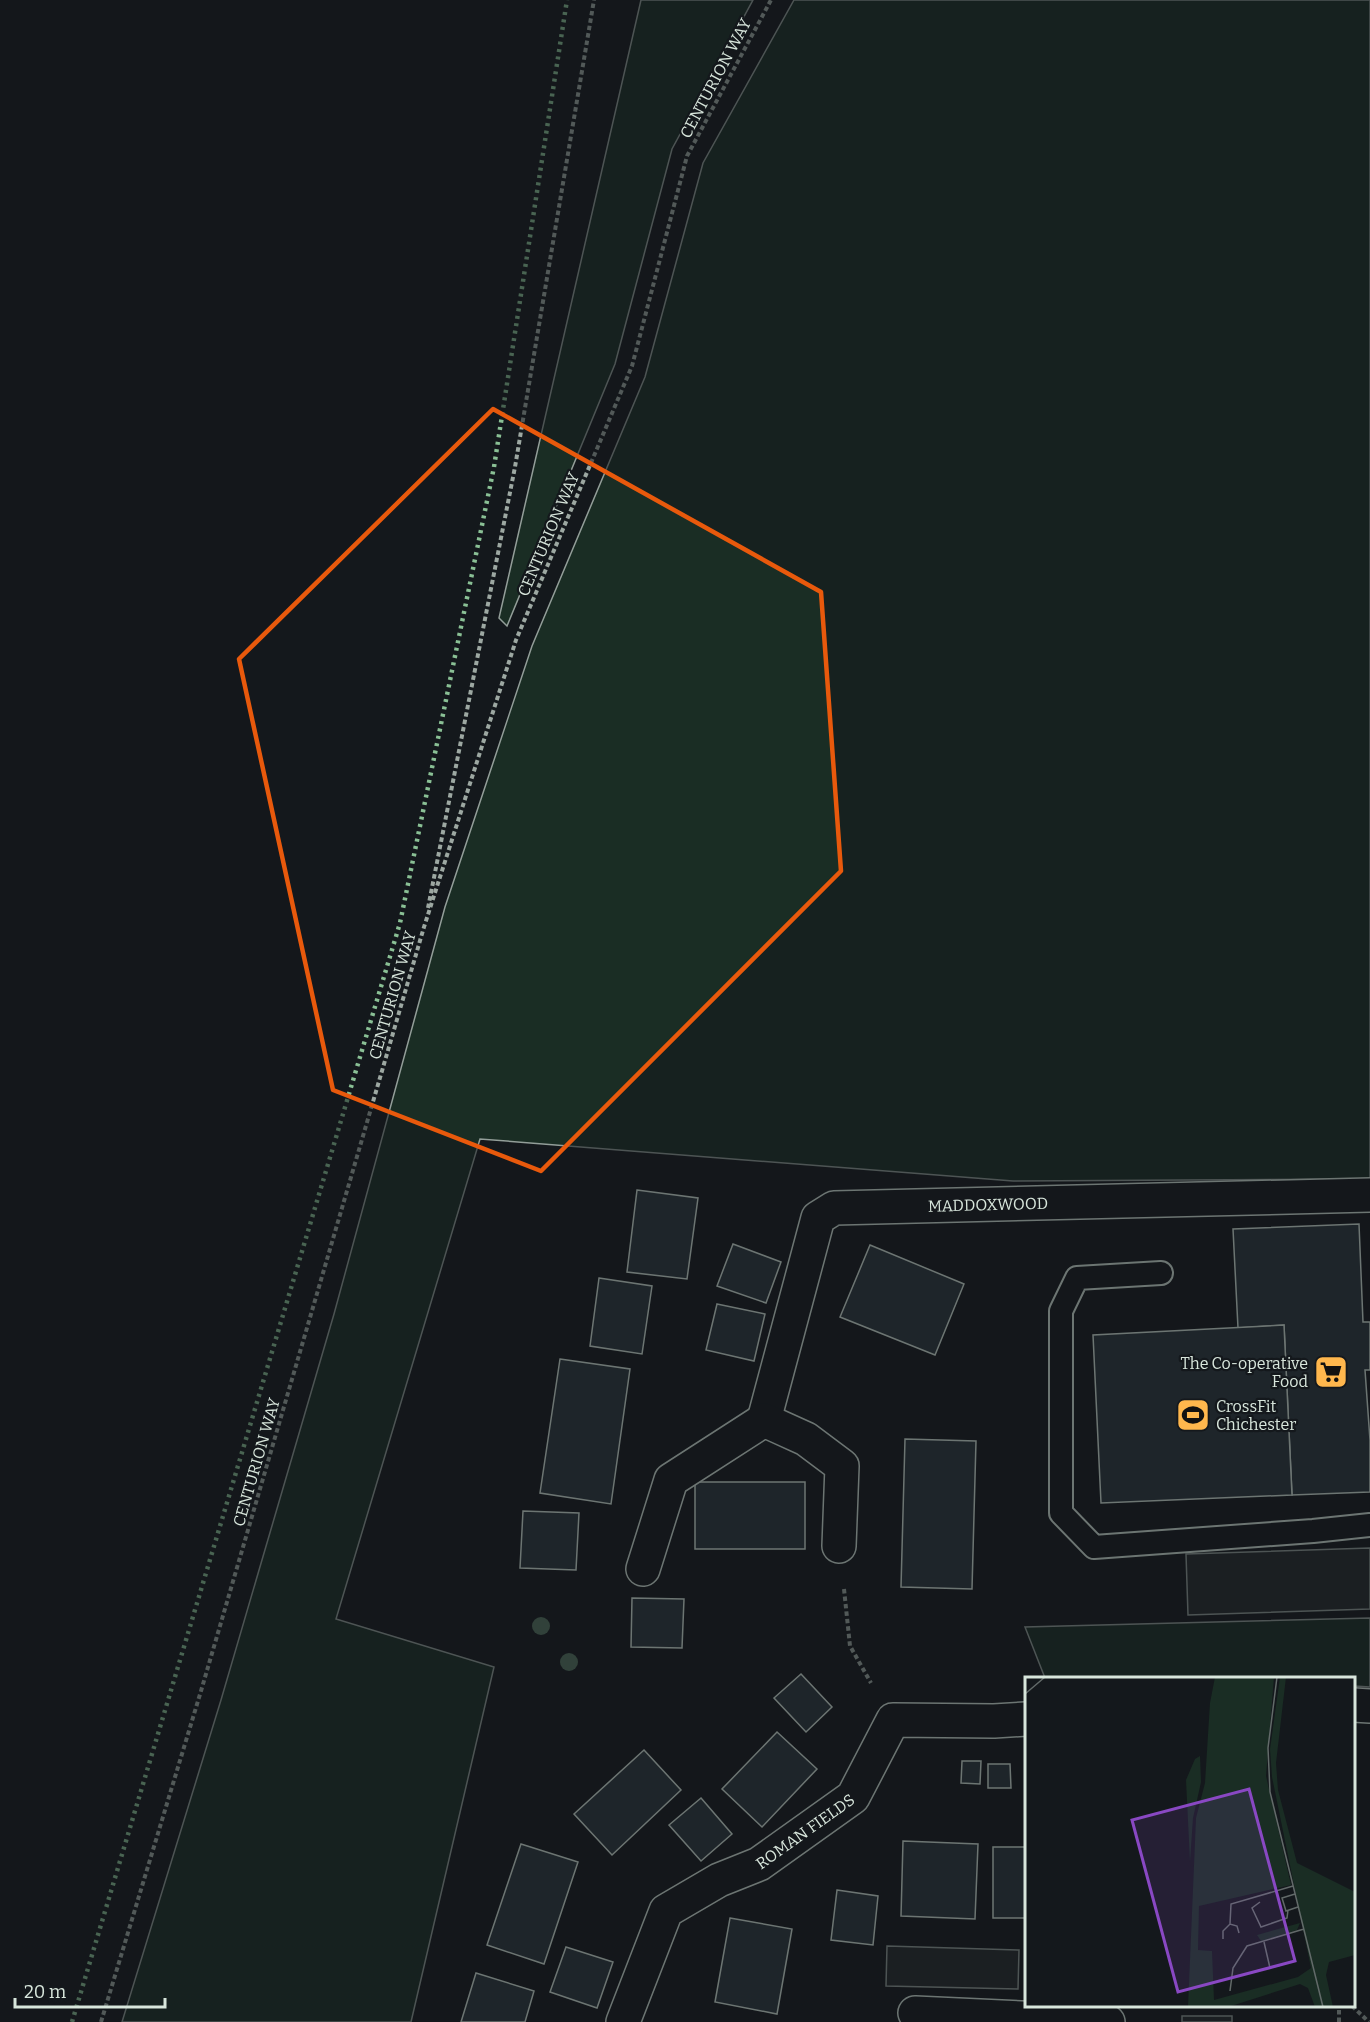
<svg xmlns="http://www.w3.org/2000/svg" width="1370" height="2022" viewBox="0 0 1370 2022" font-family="Bitter,serif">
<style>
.green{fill:#1a2d24;stroke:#939e99;stroke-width:1.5}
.parking{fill:#24282b;stroke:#939e99;stroke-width:1.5}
.building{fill:#2c363c;stroke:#d8e6dc;stroke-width:1.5}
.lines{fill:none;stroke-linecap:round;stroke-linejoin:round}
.lane-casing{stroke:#d8e6dc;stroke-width:26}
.street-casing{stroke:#d8e6dc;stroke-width:36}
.path{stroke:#9da8a2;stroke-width:4;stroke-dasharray:4.5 3;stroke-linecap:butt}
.lane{stroke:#14181c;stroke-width:22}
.street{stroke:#14181c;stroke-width:33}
.hedge{stroke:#8ac095;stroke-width:4.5;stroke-dasharray:3 4.5;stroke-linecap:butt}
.tree{fill:#55745f}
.marked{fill:none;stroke:#e8590c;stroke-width:4.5;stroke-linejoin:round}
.labels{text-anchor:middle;stroke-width:4.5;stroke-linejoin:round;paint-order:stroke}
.street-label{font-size:16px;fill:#d8e6dc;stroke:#14181c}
.poi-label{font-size:16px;fill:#d8e6dc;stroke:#14181c;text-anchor:end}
.inset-road{fill:none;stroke:#626a69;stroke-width:1.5}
.view{fill:#8948c3;fill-opacity:0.15;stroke:#8948c3;stroke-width:3}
.inset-edge{fill:none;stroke:#d8e6dc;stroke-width:3}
</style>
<rect width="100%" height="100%" fill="#14181c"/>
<g class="green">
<path d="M641,0H753L672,149L615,364L507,626L499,618Z"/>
<path d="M794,0H1370V1179L1013,1181L480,1139L336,1619L494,1667L411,2022H122L221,1700L334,1314L445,907L532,646L645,377L703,163Z"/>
<path d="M1370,1618V1687L1354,1686V1678L1219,1677L1045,1678L1025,1627Z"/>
</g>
<g class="parking">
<path d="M1370,1548V1609L1188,1615L1186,1554Z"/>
<path d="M887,1946L1019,1950L1018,1989L886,1986Z"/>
<rect x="1182" y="2016" width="50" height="6"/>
</g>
<g class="building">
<path d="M637,1190L698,1198L687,1279L627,1272Z"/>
<path d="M1359,1224L1363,1322H1370V1370H1365L1370,1440V1492L1292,1495L1284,1325L1238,1328L1233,1229Z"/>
<path d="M733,1244L781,1262L766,1303L717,1286Z"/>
<path d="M870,1245L964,1284L935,1355L840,1317Z"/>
<path d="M599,1278L652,1286L642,1354L590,1346Z"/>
<path d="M717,1304L765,1314L754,1361L706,1350Z"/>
<path d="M1284,1325L1292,1495L1101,1503L1093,1335Z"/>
<path d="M560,1359L630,1369L611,1504L540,1493Z"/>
<path d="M905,1439L976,1441L972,1589L901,1587Z"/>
<rect x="695" y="1482" width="110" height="67"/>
<path d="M523,1511L579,1513L576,1570L520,1568Z"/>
<path d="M632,1598L684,1599L682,1648L631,1647Z"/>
<path d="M801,1674L832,1707L806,1732L774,1698Z"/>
<path d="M777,1732L817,1769L762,1827L722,1789Z"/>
<path d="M644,1750L681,1790L612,1855L574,1814Z"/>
<path d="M962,1761H981L980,1784L961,1783Z"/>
<path d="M988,1764H1010L1011,1788H988Z"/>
<path d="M701,1798L732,1834L701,1861L669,1825Z"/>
<path d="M903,1841L978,1844L975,1919L901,1916Z"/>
<path d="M521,1844L578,1862L544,1964L487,1945Z"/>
<rect x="993" y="1847" width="33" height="71"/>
<path d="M837,1890L878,1896L873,1945L831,1940Z"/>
<path d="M730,1918L792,1929L777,2014L715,2002Z"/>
<path d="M566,1947L613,1962L597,2008L550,1992Z"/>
<path d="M476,1973L534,1991L525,2022H461Z"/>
</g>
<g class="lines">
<defs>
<path id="lane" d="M1161,1273L1077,1278L1061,1311V1513L1094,1547L1313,1531L1370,1525"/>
<g id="street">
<path id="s1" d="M764,1420L818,1218L834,1208L1370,1195"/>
<path d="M643,1569L671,1480L764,1420L806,1439L842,1466L839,1546"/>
<path d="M1354,1705L1370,1706"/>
<path d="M915,2013L1108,2022"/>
<path id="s2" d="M623,2022L666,1911L719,1880L759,1864L853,1797L893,1720L994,1721L1026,1719"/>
</g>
</defs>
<use href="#lane" class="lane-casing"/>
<use href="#street" class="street-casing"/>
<g class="path">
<path d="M428,908L515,467L594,0"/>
<path d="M844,1589L850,1646L871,1683"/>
<path d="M1352,2006L1369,2022"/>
<path d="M101,2022L201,1691L424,927L516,640L632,366L687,156L771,0"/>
<path d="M1339,2022V2006"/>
</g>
<use href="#lane" class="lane"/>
<use href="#street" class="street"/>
<path class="hedge" d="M72,2022L400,923L494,467L567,0"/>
</g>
<g class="tree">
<circle cx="541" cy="1626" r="9"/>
<circle cx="569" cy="1662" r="9"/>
</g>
<path d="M0 0H1370V2022H0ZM493,409L821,592L841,871L541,1171L333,1090L239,659Z" fill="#14181c" fill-opacity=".55" fill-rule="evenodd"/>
<path class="marked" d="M493,409L821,592L841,871L541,1171L333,1090L239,659Z"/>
<defs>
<symbol id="supermarket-square" viewBox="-11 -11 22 22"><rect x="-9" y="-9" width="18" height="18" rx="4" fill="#ffb74d" stroke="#14181c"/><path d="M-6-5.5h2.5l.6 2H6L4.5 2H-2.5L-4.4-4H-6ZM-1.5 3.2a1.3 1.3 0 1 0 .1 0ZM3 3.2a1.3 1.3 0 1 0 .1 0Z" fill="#111"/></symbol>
<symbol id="stadium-square" viewBox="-11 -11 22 22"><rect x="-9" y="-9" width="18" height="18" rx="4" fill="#ffb74d" stroke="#14181c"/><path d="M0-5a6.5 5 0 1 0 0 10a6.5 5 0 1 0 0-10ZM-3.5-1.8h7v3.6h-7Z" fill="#111"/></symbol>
</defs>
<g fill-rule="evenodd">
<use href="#supermarket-square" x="1312" y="1353" width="38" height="38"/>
<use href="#stadium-square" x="1174" y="1396" width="38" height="38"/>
</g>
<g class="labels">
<g class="street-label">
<text transform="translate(715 78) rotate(-62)" y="6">CENTURION WAY</text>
<text transform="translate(548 534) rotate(-67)" y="6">CENTURION WAY</text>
<text transform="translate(392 995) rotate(-74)" y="6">CENTURION WAY</text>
<text dy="6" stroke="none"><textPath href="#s1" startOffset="382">MADDOXWOOD</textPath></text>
<text transform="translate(256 1462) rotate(-74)" y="6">CENTURION WAY</text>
<text dy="6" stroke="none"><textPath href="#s2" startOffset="280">ROMAN FIELDS</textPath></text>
</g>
<g class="poi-label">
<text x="1308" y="1369">The Co-operative<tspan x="1308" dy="18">Food</tspan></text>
<text x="1216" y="1412" text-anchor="start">CrossFit<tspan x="1216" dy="18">Chichester</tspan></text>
</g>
</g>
<g transform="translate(1025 1677)">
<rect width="330" height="330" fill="#14181c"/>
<path d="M190,0H249L241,99L266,208L174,229L173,273L187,274L189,323L273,300L286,291L247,100L245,72L255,0H261L251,86L253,113L272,186L330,215V278L304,285L301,298L308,330H290L283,311L275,307L203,330H163L171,141L180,106L185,26ZM175,79L176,105L168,141L165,185L161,103L170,82ZM275,246L272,253L236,264L232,258Z" fill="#1a2d24"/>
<path class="inset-road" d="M252,0L243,71L245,115L298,330M0,17L20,0M270,217L257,221L261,234L273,230M235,225L227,231L236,250L262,241L263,233M205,247L206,227L268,209M198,262V254L205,247L212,249L214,256M239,265L245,291M231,294L256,288M205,314L208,291L222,269L279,252"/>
<path class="view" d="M224,112L270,284L153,315L107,143Z"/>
<rect width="330" height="330" class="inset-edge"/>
</g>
<path d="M15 1998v9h150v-9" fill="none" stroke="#d8e6dc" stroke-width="3"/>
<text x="24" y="1998" font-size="18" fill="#d8e6dc" stroke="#14181c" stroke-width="4.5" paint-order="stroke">20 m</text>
</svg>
